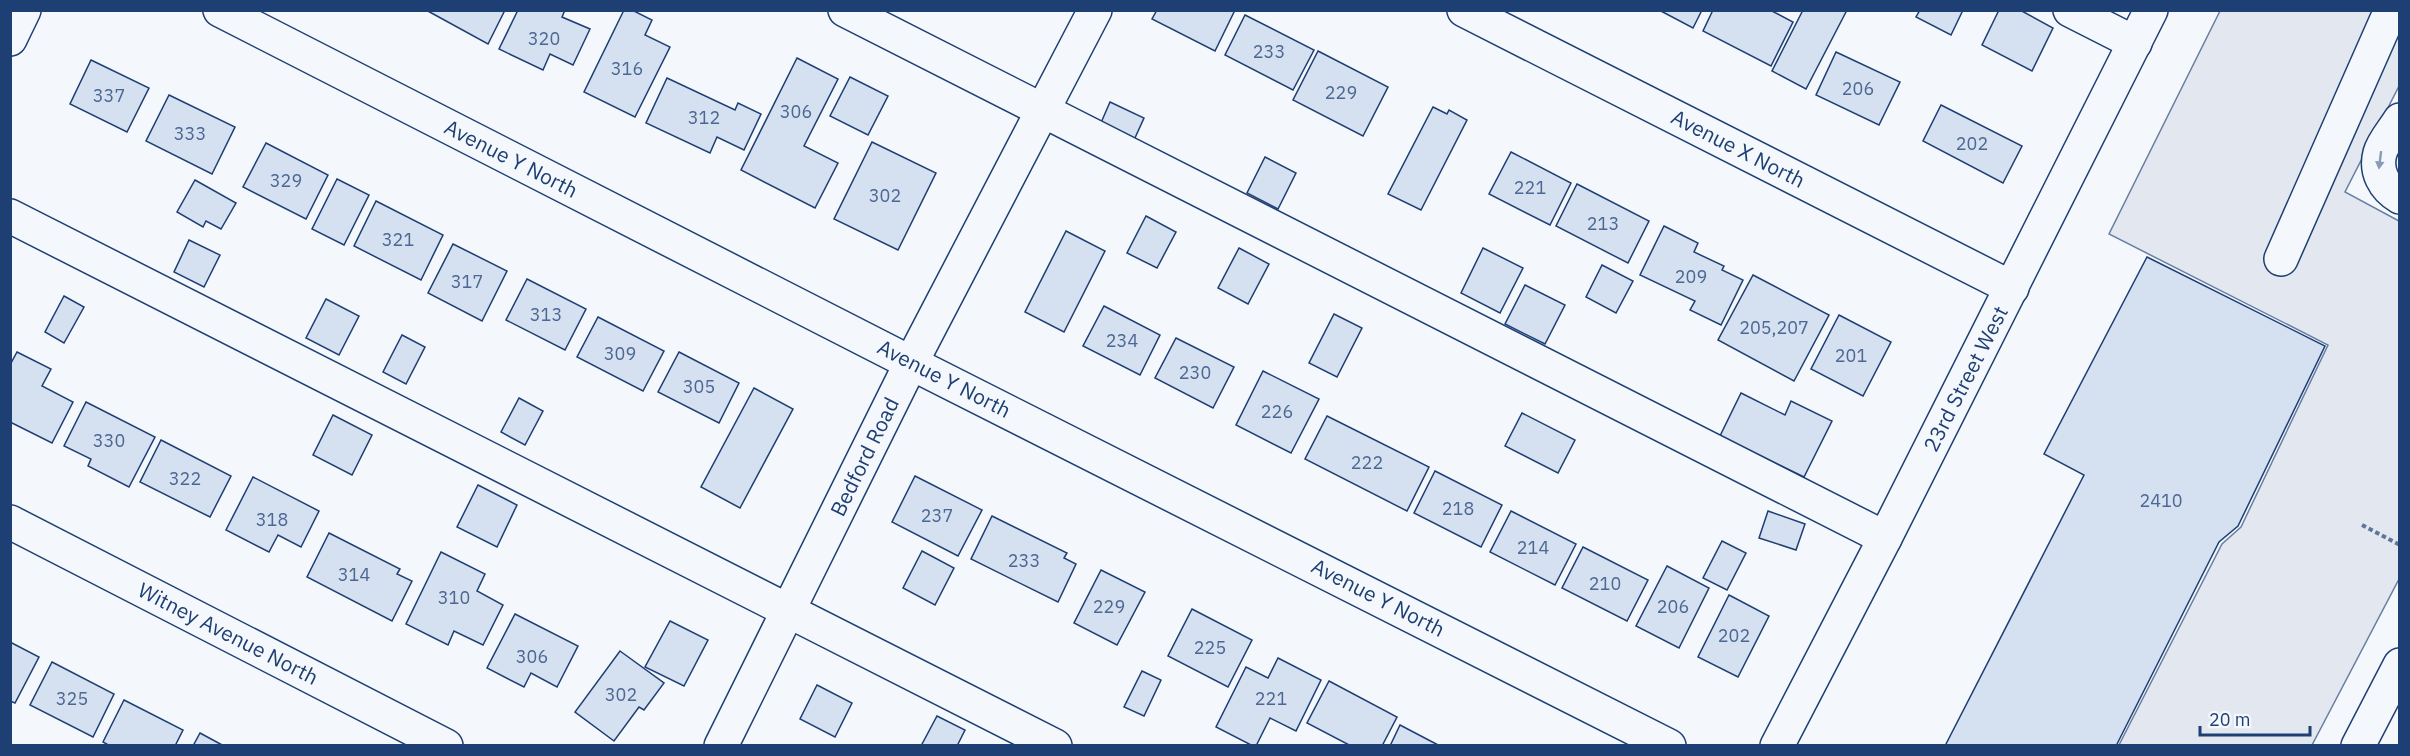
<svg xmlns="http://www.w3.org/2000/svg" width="2410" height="756" viewBox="0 0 2410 756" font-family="'IBM Plex Sans',sans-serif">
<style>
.parking{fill:#e3e8f0;stroke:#687fa3;stroke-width:1.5}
.building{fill:#d5e0f0;stroke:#1d3f73;stroke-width:1.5}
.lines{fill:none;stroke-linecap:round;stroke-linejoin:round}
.minor-casing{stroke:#1d3f73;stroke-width:36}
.major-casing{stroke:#1d3f73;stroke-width:36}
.path{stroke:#5e769c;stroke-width:4;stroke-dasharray:4.5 3;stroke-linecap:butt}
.minor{stroke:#f4f7fb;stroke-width:33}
.major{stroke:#f4f7fb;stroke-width:33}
.oneway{fill:#889bb7}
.labels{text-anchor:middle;stroke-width:4.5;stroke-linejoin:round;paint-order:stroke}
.number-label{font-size:18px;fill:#4b6792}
.street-label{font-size:21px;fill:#1d3f73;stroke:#f4f7fb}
</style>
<rect width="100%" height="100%" fill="#f4f7fb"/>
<path class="parking" d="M2220,11H2399V86L2345,192L2399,221V579L2312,745H2119L2222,544L2241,527L2328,345L2109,234Z"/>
<g class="building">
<path d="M426,10H505L488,44Z"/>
<path d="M518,10H565L562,17L590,29L573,65L550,54L543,70L499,49Z"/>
<path d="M624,10H632L652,20L645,35L670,47L635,117L584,92Z"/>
<path d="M1157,10H1235L1215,51L1152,19Z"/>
<path d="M1659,10H1702L1693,28Z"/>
<path d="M1713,10H1770L1793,22L1771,66L1703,31Z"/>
<path d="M1803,10H1847L1806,89L1772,71Z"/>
<path d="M1920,10H1963L1951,35L1916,17Z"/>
<path d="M1999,10H2020L2053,28L2032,71L1982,45Z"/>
<path d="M1245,15L1314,50L1293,90L1225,55Z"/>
<path d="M1318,51L1388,87L1363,136L1293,100Z"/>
<path d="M1836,52L1900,82L1879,125L1816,95Z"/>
<path d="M797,58L838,79L804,146L838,163L815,208L741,170Z"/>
<path d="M91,60L149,88L127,132L70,104Z"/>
<path d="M850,77L888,96L868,135L830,116Z"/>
<path d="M667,78L735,110L738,103L761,114L744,150L717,137L710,153L646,123Z"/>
<path d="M169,95L235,127L212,174L146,141Z"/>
<path d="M1110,102L1144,118L1134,140L1100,125Z"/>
<path d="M1941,105L2022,146L2003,183L1923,141Z"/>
<path d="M1433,107L1447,114L1449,110L1467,120L1421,210L1388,194Z"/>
<path d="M872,142L936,173L898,250L834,219Z"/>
<path d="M266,143L328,175L306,219L243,187Z"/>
<path d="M1511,152L1571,183L1550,225L1489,194Z"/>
<path d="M1265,157L1296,173L1278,209L1247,193Z"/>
<path d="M337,179L369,195L344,245L312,229Z"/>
<path d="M195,180L236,203L221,229L206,221L203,227L177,212Z"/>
<path d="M1577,184L1649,221L1628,263L1556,226Z"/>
<path d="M376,201L443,235L421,280L354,246Z"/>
<path d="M1146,216L1176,232L1157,268L1127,253Z"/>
<path d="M1664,226L1698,243L1694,252L1724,266L1722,270L1743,280L1721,325L1690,310L1695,301L1640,275Z"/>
<path d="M1066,231L1105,251L1064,332L1025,312Z"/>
<path d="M189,240L220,255L204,287L174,272Z"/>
<path d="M453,244L507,271L482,321L428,293Z"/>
<path d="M1239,248L1269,264L1248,304L1218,288Z"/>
<path d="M1483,248L1523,268L1500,313L1461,293Z"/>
<path d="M2147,257L2325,346L2238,526L2219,542L2116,746H1945L2084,475L2044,454Z"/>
<path d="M1602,265L1633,281L1616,313L1586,297Z"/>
<path d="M1753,275L1829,315L1794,381L1718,340Z"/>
<path d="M527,279L586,309L565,350L506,320Z"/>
<path d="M1525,285L1565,305L1545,344L1505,324Z"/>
<path d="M64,296L84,307L64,343L45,332Z"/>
<path d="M326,299L359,316L339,355L306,338Z"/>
<path d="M1104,306L1160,335L1140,375L1083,346Z"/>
<path d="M1334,314L1362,328L1337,377L1309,363Z"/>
<path d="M1839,315L1891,342L1863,396L1811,369Z"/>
<path d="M598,317L664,351L643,391L577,357Z"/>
<path d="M402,335L425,347L406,384L383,372Z"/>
<path d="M1176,338L1234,367L1213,408L1155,378Z"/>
<path d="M17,352L51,369L42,386L73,402L52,443L10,422V365Z"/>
<path d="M679,352L739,383L719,423L658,392Z"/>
<path d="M1263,371L1319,399L1291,453L1236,425Z"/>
<path d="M754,388L793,409L740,508L701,487Z"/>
<path d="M1741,393L1785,415L1791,401L1832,421L1804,477L1720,436Z"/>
<path d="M519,398L543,411L525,445L501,432Z"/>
<path d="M86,402L155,437L129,487L88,466L91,459L64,446Z"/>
<path d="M1522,413L1575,440L1558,473L1505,446Z"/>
<path d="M333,415L372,435L352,475L313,455Z"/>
<path d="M1327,416L1429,467L1407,511L1305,459Z"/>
<path d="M161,440L231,476L210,517L140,482Z"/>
<path d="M1435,471L1502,505L1481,547L1414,513Z"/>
<path d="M915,476L982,510L958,556L892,522Z"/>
<path d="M253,477L319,511L301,547L278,535L269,552L226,530Z"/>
<path d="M478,485L517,505L497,547L457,527Z"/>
<path d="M1511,511L1576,544L1555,585L1490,552Z"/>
<path d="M1768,511L1805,524L1796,550L1759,538Z"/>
<path d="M992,516L1067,553L1064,558L1076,564L1058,602L971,559Z"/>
<path d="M329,533L400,569L397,574L412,581L392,621L307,577Z"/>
<path d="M1722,541L1746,553L1727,590L1703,578Z"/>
<path d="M1583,547L1648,580L1627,621L1562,588Z"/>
<path d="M922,551L954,568L935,605L903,588Z"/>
<path d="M441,552L485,574L477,591L503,605L483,645L454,631L448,645L406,624Z"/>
<path d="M1667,566L1709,588L1679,648L1636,626Z"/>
<path d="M1101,570L1145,592L1117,645L1074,623Z"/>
<path d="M1729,595L1769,616L1738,677L1698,657Z"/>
<path d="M1192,609L1252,640L1228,687L1168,656Z"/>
<path d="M515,614L578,646L557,687L531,673L524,687L487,668Z"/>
<path d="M670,621L708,640L684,686L645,667Z"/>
<path d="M10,642L39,657L15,703L10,701Z"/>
<path d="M620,651L664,683L644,710L639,707L614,741L575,712Z"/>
<path d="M1278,658L1321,680L1296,731L1270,718L1256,746H1253L1216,727L1246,667L1268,678Z"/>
<path d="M52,662L114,694L93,737L30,705Z"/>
<path d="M1142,671L1161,680L1144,716L1124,707Z"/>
<path d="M1329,681L1397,717L1382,746H1351L1307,723Z"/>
<path d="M817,685L852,703L835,737L800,719Z"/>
<path d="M124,700L183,730L175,746H110L103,742Z"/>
<path d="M937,716L965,730L957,746H921Z"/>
<path d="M1400,725L1440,746H1390Z"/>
<path d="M200,733L224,746H193Z"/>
</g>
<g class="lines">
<defs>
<g id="minor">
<path d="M220,10L911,363L1669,746"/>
<path d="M845,10L1885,538"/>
<path d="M1464,10L2012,288"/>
<path d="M2070,10L2135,43"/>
<path d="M10,39L24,10"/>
<path d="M2400,120C2394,130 2383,142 2380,153C2375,171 2384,188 2400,197"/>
<path d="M10,216L1055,746"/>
<path d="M2281,259L2391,10"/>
<path d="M10,522L446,746"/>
<path d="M721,746L911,363L1095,10"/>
<path d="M1777,746L1885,538L2151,10"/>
</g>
<path id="major" d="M2358,746L2400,665"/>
</defs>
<use href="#minor" class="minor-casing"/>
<use href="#major" class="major-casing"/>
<path class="path" d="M2362,525L2400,545"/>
<use href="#minor" class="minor"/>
<use href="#major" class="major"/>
</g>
<defs><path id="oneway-solid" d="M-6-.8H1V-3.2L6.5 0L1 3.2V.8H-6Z" transform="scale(1.5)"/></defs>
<use class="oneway" href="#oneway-solid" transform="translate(2380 160) rotate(97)"/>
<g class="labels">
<g class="number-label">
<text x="544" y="45">320</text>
<text x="1269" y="58">233</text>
<text x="627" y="75">316</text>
<text x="1858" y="95">206</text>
<text x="1341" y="99">229</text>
<text x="109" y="102">337</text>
<text x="796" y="118">306</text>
<text x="704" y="124">312</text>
<text x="190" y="140">333</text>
<text x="1972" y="150">202</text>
<text x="286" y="187">329</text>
<text x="1530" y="194">221</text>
<text x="885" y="202">302</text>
<text x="1603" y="230">213</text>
<text x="398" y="246">321</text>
<text x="1691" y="283">209</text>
<text x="467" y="288">317</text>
<text x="546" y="321">313</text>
<text x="1774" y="334">205,207</text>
<text x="1122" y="347">234</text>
<text x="620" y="360">309</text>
<text x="1851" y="362">201</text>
<text x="1195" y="379">230</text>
<text x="699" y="393">305</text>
<text x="1277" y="418">226</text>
<text x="109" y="447">330</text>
<text x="1367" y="469">222</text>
<text x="185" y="485">322</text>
<text x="2161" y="507">2410</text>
<text x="1458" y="515">218</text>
<text x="937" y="522">237</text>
<text x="272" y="526">318</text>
<text x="1533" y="554">214</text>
<text x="1024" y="567">233</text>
<text x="354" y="581">314</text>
<text x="1605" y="590">210</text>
<text x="454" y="604">310</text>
<text x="1109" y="613">229</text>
<text x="1673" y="613">206</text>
<text x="1734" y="642">202</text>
<text x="1210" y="654">225</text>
<text x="532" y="663">306</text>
<text x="621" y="701">302</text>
<text x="72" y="705">325</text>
<text x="1271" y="705">221</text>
</g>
<g class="street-label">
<text transform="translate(1738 149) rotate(27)" y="7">Avenue X North</text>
<text transform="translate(511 159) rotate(27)" y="7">Avenue Y North</text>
<text transform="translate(944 379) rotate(27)" y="7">Avenue Y North</text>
<text transform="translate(1966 379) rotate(-63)" y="7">23rd Street West</text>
<text transform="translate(865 457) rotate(-64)" y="7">Bedford Road</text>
<text transform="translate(1378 598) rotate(27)" y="7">Avenue Y North</text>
<text transform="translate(228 634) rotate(27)" y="7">Witney Avenue North</text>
</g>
</g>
<rect width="2410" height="756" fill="none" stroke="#1d3f73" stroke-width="24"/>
<path d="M2200 726v9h110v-9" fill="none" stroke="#1d3f73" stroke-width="3"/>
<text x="2209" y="726" font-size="18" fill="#1d3f73" stroke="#f4f7fb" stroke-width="4.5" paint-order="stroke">20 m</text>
</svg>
